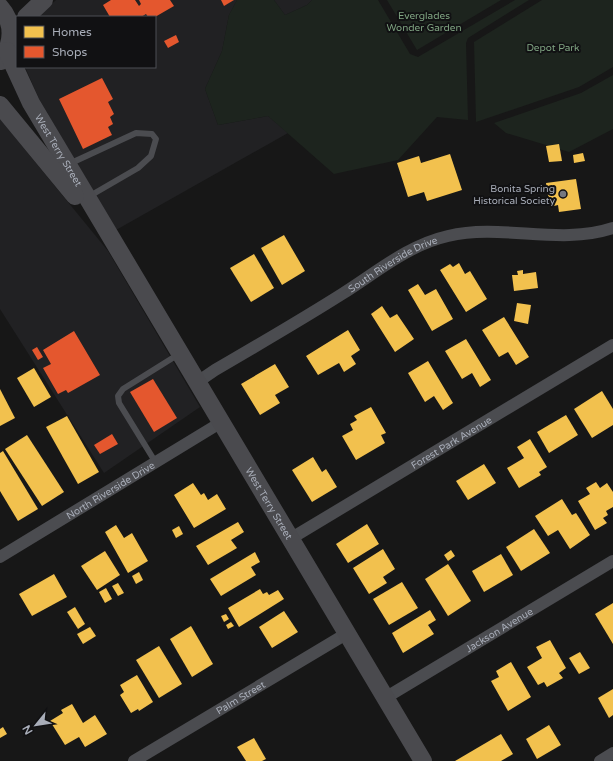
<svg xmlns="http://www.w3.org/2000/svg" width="613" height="761" viewBox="0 0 613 761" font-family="'Varela Round',sans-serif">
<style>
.built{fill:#212123}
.green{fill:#1d241e}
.homes{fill:#f2c14e}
.shops{fill:#e4572e}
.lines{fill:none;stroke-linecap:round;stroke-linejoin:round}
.lane{stroke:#4b4c50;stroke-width:6}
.street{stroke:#4b4c50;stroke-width:12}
.secondary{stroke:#4a4a4e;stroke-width:18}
.poi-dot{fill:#757880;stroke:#111113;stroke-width:1.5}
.labels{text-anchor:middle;stroke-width:4;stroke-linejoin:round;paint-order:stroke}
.park-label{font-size:10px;fill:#7fa381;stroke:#111113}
.street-label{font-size:10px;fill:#a8adb8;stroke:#111113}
.poi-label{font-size:10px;fill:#a8adb8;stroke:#111113;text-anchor:end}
</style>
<rect width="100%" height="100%" fill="#171717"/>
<g class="built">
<path d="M56,0H237L229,15L222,51L205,89L218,125L268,116L288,133L116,230L39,99L25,67H155V17H38Z"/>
<path d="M274,0H312L307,5L285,15Z"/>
<path d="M0,119L108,251L200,407L104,473L0,309Z"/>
</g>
<g class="green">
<path d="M237,0H274L285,15L307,5L312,0H378L410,54L418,57L515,0H529L468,38L466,43L468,120L437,117L398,160L334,174L268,116L218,125L205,89L222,51L229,15Z"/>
<path d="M387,0H501L417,50Z"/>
<path d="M542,0H613V67L579,87L476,122L474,42Z"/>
<path d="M613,75V129L569,152L506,133L494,123L581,93Z"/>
</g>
<g class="homes">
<path d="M559,144L562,161L549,162L546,146Z"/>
<path d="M583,153L585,161L574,163L573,155Z"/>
<path d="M450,154L462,190L427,201L424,192L408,197L397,163L419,156L421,163Z"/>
<path d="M576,179L581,209L559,212L558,205L550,207L546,183Z"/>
<path d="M284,235L305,271L282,285L261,248Z"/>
<path d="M254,254L274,288L251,302L230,268Z"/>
<path d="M459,263L465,274L470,271L487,299L466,312L440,270L450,264L453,267Z"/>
<path d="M523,270V274L536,272L538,288L514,291L512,275H518L517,271Z"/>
<path d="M418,284L425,295L436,289L453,319L432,331L408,290Z"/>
<path d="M517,303L531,305L528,324L514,321Z"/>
<path d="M382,306L390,318L397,314L414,339L395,352L371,314Z"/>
<path d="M504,317L529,357L516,365L508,352L499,357L482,330Z"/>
<path d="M348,330L360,350L351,356L356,364L344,372L339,363L318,375L306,356Z"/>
<path d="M466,339L491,380L480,387L472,373L462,379L445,351Z"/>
<path d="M428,361L453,403L443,410L434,396L425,402L408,373Z"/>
<path d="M275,364L289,387L275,395L280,403L260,415L241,384Z"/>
<path d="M34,368L51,397L34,407L17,378Z"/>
<path d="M0,389L15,418L0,426Z"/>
<path d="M602,391L613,409V425L592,438L574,409Z"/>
<path d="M371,407L386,433L381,435L385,443L356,460L342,436L353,430L350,424L357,420L354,416Z"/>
<path d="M566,415L578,435L549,453L537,432Z"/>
<path d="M67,416L99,472L78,484L46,427Z"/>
<path d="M27,435L64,492L42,506L5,449Z"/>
<path d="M530,439L547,467L539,472L541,475L519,488L507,468L524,458L517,447Z"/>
<path d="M3,451L38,509L18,521L0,491V453Z"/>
<path d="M313,457L322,472L326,469L337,487L312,502L292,470Z"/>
<path d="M484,464L496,483L468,500L456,481Z"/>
<path d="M596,482L600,488L607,483L613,492V507L606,511L608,515L603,518L607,523L595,530L578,501L590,494L586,488Z"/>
<path d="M193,483L201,495L204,493L208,500L217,494L226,509L194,528L174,495Z"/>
<path d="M562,499L572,515L576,513L590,535L570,549L558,530L548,536L535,516Z"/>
<path d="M238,522L244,532L231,540L237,548L208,565L196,546Z"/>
<path d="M367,524L379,544L348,563L336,544Z"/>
<path d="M116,525L124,538L132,533L148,561L128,573L105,532Z"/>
<path d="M179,526L183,534L176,538L172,530Z"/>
<path d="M534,529L550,553L521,571L506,547Z"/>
<path d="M383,549L395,569L383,577L387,583L369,594L353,568Z"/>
<path d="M451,550L455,556L448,561L444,555Z"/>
<path d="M105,551L120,575L97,590L81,566Z"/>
<path d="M255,552L260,562L251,567L256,575L221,596L210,579Z"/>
<path d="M501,554L513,575L484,592L472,571Z"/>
<path d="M448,564L471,601L448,616L425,579Z"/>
<path d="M139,572L143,580L136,584L132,576Z"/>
<path d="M54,574L67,597L32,616L19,594Z"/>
<path d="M402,582L418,608L389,625L373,599Z"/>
<path d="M118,583L124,593L118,596L112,586Z"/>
<path d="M106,588L112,599L105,603L99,592Z"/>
<path d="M260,589L263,594L267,592L269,595L278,590L284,599L239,627L228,608Z"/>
<path d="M613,603V644L595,614Z"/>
<path d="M75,607L85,624L78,629L67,612Z"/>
<path d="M430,610L436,620L428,625L434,634L403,653L392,633Z"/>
<path d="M284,611L298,632L272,648L259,627Z"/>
<path d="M226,614L229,619L224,622L221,616Z"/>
<path d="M231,622L234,626L228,629L226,625Z"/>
<path d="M191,626L213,664L192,677L170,639Z"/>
<path d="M90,627L96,636L83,644L77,634Z"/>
<path d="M550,640L566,668L559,673L563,678L547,687L544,682L538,685L527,667L542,658L536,647Z"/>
<path d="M159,646L182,684L159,698L136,660Z"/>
<path d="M580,652L590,668L579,674L569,658Z"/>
<path d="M511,662L531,697L508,711L491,681L499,677L496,671Z"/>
<path d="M137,675L153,702L139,711L138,709L131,713L120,695L124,692L120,685Z"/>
<path d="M613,689V715L609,718L598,698Z"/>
<path d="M72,704L83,723L95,715L107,734L85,747L79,737L65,745L50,721L63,713L61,710Z"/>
<path d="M549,725L561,745L537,759L526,739Z"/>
<path d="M3,727L7,734L0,738V729Z"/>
<path d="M501,734L513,754L501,761H455Z"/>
<path d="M254,738L266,759L262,761H246L237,747Z"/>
</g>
<g class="shops">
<path d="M111,0H135L139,6L141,4L139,0H170L174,6L155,17H148L146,14L141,17H110L103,5Z"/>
<path d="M221,0H234L224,6Z"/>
<path d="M176,35L179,42L168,48L164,41Z"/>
<path d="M102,78L113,99L108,102L114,114L110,117L113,124L108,127L112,135L83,149L59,99Z"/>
<path d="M74,331L100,375L68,393L66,390L58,394L43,368L51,364L43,350Z"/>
<path d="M37,347L43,357L38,360L32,350Z"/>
<path d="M153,379L177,418L154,432L130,392Z"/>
<path d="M112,434L118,444L100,454L94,445Z"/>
</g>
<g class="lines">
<g class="lane">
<path d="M69,164L136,133L152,134L156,139L151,156L138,168L88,197"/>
<path d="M156,463L119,403L118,396L123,389L179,354"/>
</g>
<g class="street">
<path id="s1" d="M196,383L215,370C258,345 301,320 342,294C377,272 408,245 448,236C503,223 559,246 613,228"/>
<path id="s2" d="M290,539L613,345"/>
<path id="s3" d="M0,557L220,423"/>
<path id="s4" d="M385,698L613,561"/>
<path id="s5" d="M134,761L346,634"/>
<path d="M600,761L613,753"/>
</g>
<g class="secondary">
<path d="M0,7C15,24 13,43 1,61"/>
<path d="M26,17L44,0"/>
<path id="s6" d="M7,51L31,103L423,761"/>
<path d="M0,105L75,196"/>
</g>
</g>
<circle class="poi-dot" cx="563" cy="194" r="4"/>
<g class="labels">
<g class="park-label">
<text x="424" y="19">Everglades<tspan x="424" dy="12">Wonder Garden</tspan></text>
<text x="553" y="51">Depot Park</text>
</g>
<g class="street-label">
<text dy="4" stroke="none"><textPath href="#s6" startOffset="112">West Terry Street</textPath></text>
<text dy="4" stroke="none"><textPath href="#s1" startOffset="230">South Riverside Drive</textPath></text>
<text dy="4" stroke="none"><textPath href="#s2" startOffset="188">Forest Park Avenue</textPath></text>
<text dy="4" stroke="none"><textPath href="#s3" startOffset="129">North Riverside Drive</textPath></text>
<text dy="4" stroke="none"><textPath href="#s6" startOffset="523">West Terry Street</textPath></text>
<text dy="4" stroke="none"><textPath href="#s4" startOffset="133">Jackson Avenue</textPath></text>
<text dy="4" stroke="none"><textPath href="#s5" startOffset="124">Palm Street</textPath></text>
</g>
<g class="poi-label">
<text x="555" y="192">Bonita Spring<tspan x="555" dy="12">Historical Society</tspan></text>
</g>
</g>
<rect x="16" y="16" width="140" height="52" fill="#111113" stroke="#4d4f55"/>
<rect x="24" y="26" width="20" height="12" fill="#f2c14e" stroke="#4d4f55"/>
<text x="52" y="36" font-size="12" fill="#a8adb8">Homes</text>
<rect x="24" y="46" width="20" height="12" fill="#e4572e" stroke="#4d4f55"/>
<text x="52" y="56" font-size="12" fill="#a8adb8">Shops</text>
<g transform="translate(36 725) rotate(240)" stroke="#111113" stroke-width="3" paint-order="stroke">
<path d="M0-3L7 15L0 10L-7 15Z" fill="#a8adb8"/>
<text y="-6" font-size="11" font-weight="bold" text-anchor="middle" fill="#a8adb8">N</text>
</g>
</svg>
